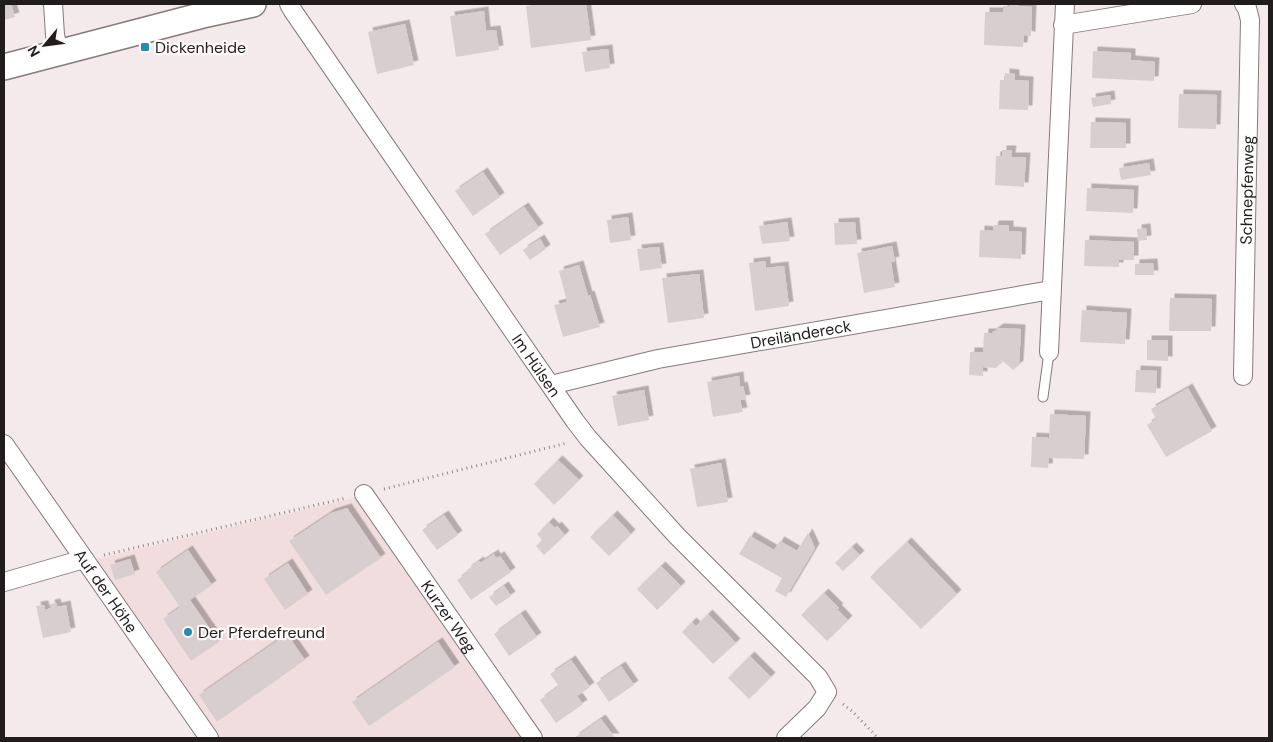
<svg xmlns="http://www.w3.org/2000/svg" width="1273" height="742" viewBox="0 0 1273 742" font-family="'DM Sans',sans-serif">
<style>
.built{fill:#f1ddde}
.building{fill:#d9cecf;filter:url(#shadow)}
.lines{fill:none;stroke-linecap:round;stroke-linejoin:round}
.lane-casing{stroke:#857b7b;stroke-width:11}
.street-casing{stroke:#857b7b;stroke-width:20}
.secondary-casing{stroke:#857b7b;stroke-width:28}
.path{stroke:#908989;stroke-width:3;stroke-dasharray:1 4;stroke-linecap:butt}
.lane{stroke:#fff;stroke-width:9}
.street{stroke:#fff;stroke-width:18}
.secondary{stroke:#fff;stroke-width:25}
.poi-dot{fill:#278ab4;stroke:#fef9fa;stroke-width:2}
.labels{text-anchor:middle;stroke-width:4.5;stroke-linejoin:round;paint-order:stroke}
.poi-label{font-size:16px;fill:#211d1d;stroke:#fef9fa;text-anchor:start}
.street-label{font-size:16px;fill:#211d1d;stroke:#fef9fa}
</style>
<defs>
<filter id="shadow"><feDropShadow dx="4.5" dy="-4.5" stdDeviation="0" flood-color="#0004"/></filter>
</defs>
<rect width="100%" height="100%" fill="#f5eaeb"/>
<path class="built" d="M358,497L524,738H216L96,559Z"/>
<g class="building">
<path d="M4,4H11L15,17L4,20Z"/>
<path d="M541,4H586L591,40L531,48L526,6Z"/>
<path d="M1009,4H1019V6L1032,7L1031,36L1024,35L1023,47L984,45L985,12H1003V6H1009Z"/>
<path d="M484,11L486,31L496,30L499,50L456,57L450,16Z"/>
<path d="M405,24L414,65L377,74L368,32Z"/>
<path d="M608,49L610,68L585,72L582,52Z"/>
<path d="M1093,51L1131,53V60L1155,62L1154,81L1092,78Z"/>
<path d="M1005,73L1015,74V80L1029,81L1028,110L999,109L1000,80H1005Z"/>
<path d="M1179,94L1217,95L1216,129L1178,128Z"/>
<path d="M1110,95L1111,104L1093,107L1091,98Z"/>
<path d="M1091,122L1126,123V148H1090Z"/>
<path d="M1002,150H1012L1011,157H1026L1024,187L995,185L996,156H1002Z"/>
<path d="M1149,163L1151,175L1121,180L1119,168Z"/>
<path d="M483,172L500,197L473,216L455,191Z"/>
<path d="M1087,188L1134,190L1133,213L1086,211Z"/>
<path d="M524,207L539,228L500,255L485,234Z"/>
<path d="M628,217L631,240L610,243L607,220Z"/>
<path d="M787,222L790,241L762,244L759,226Z"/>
<path d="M855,222L857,244L835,245L834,223Z"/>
<path d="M994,225H1009V231L1022,232L1021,259L979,257L980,230L993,231Z"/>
<path d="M1146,228L1147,240L1138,241L1137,229Z"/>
<path d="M540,239L546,249L530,260L523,250Z"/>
<path d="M1085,240L1134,242V260H1119V267L1084,266Z"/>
<path d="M892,246L895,261L891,262L895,287L864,293L857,253Z"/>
<path d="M659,247L662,268L640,271L637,249Z"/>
<path d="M766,261V268L784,266L789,306L755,311L749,263Z"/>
<path d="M1153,263L1154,275H1135V264Z"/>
<path d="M579,265L588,296L590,295L600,327L563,337L554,305L567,302L559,271Z"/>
<path d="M699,274L704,318L668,323L662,278Z"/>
<path d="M1170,298L1212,299L1211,331H1169Z"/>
<path d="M1082,310L1127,313L1125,344L1080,342Z"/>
<path d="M999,328L1021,329L1019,365L1013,370L1003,361L996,368L983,367V376L969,375L970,352H983L984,333H992Z"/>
<path d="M1147,340H1168V361L1147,360Z"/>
<path d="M1136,370L1157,371L1156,393L1135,392Z"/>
<path d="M739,376L740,387L743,386L746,399L740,400L743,412L713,417L707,382Z"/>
<path d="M1188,388L1212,431L1166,457L1147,425L1156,419L1151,409Z"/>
<path d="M644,390L649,420L618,426L612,396Z"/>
<path d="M1050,414L1086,416L1084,459L1049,458L1048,468L1031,467L1032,437L1049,438Z"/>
<path d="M558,460L579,480L554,505L534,484Z"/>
<path d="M721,463L728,502L697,507L690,469Z"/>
<path d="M347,508L381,558L326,595L289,541L331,513Z"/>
<path d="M444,515L458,535L437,550L422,530Z"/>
<path d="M613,515L631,534L609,556L590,537Z"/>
<path d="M549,522L555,528L557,526L565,535L544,555L536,546L542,540L537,534Z"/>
<path d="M808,533L815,548L786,597L775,591L782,578L739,554L750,536L774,550L780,541L797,551Z"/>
<path d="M907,542L957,594L921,629L870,577Z"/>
<path d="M852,547L860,555L843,571L835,563Z"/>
<path d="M188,550L212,585L190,600L219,642L191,661L163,619L180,607L156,572Z"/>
<path d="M494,554L496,558L500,556L511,572L471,600L457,580L468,572L467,570L479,561L480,563Z"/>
<path d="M130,559L135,574L115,580L110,565Z"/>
<path d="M288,563L308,594L285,610L264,579Z"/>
<path d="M661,566L681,586L657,610L637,589Z"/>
<path d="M504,586L511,596L496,606L489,597Z"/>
<path d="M824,593L839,608L837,609L848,620L827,641L801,615Z"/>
<path d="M56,603L57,607L66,605L71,632L43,638L36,606L44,605L45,610L51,608L50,604Z"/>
<path d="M521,614L537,637L509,656L494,634Z"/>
<path d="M708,614L736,643L713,664L682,632L692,622L696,626Z"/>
<path d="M287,634L305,660L217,722L199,695Z"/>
<path d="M438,642L455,667L369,726L352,702Z"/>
<path d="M750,656L771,677L749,699L728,678Z"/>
<path d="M571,660L590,687L577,696L583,704L556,723L540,700L559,686L550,674Z"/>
<path d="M621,666L634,685L609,702L596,683Z"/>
<path d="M601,719L615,738H574Z"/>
</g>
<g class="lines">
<defs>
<path id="lane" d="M1043,397L1049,352"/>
<g id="street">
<path d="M53,4L55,35L59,53"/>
<path id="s1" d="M289,4L293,11L575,421L588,438L677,536L818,677L827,692L817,708L786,738"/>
<path d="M1063,25L1192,4"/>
<path d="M1049,352L1065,4"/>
<path id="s2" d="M1243,376L1250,20L1247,8L1244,4"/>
<path id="s3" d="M551,385L658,359L1051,290"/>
<path id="s4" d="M4,444L209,738"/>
<path id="s5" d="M364,494L533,738"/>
<path d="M4,582L84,559"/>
</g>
<path id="secondary" d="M4,67L207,14L253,4"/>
</defs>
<use href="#lane" class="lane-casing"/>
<use href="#street" class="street-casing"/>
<use href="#secondary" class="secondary-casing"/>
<g class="path">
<path d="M384,489L567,443"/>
<path d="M104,555L346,498"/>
<path d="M843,704L853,712L878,738"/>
</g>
<use href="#lane" class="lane"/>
<use href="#street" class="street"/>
<use href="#secondary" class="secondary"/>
</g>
<g class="poi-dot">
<rect x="140" y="42" width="10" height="10" rx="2.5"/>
<circle cx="188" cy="632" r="5"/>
</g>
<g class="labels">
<g class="poi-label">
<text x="155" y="53">Dickenheide</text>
<text x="198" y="638">Der Pferdefreund</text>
</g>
<g class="street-label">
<text dy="6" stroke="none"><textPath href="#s2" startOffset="186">Schnepfenweg</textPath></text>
<text dy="6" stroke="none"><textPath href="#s3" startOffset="255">Dreiländereck</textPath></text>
<text dy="6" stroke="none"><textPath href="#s1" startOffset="438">Im Hülsen</textPath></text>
<text dy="6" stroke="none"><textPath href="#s4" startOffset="179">Auf der Höhe</textPath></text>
<text dy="6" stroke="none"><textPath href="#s5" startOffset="149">Kurzer Weg</textPath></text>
</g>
</g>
<rect width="1273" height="742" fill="none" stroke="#211d1d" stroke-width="10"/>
<g transform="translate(45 45) rotate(241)" stroke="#fef9fa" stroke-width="4" paint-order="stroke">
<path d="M0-4L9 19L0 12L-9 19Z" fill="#211d1d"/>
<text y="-8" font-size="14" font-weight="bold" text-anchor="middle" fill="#211d1d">N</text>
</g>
</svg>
